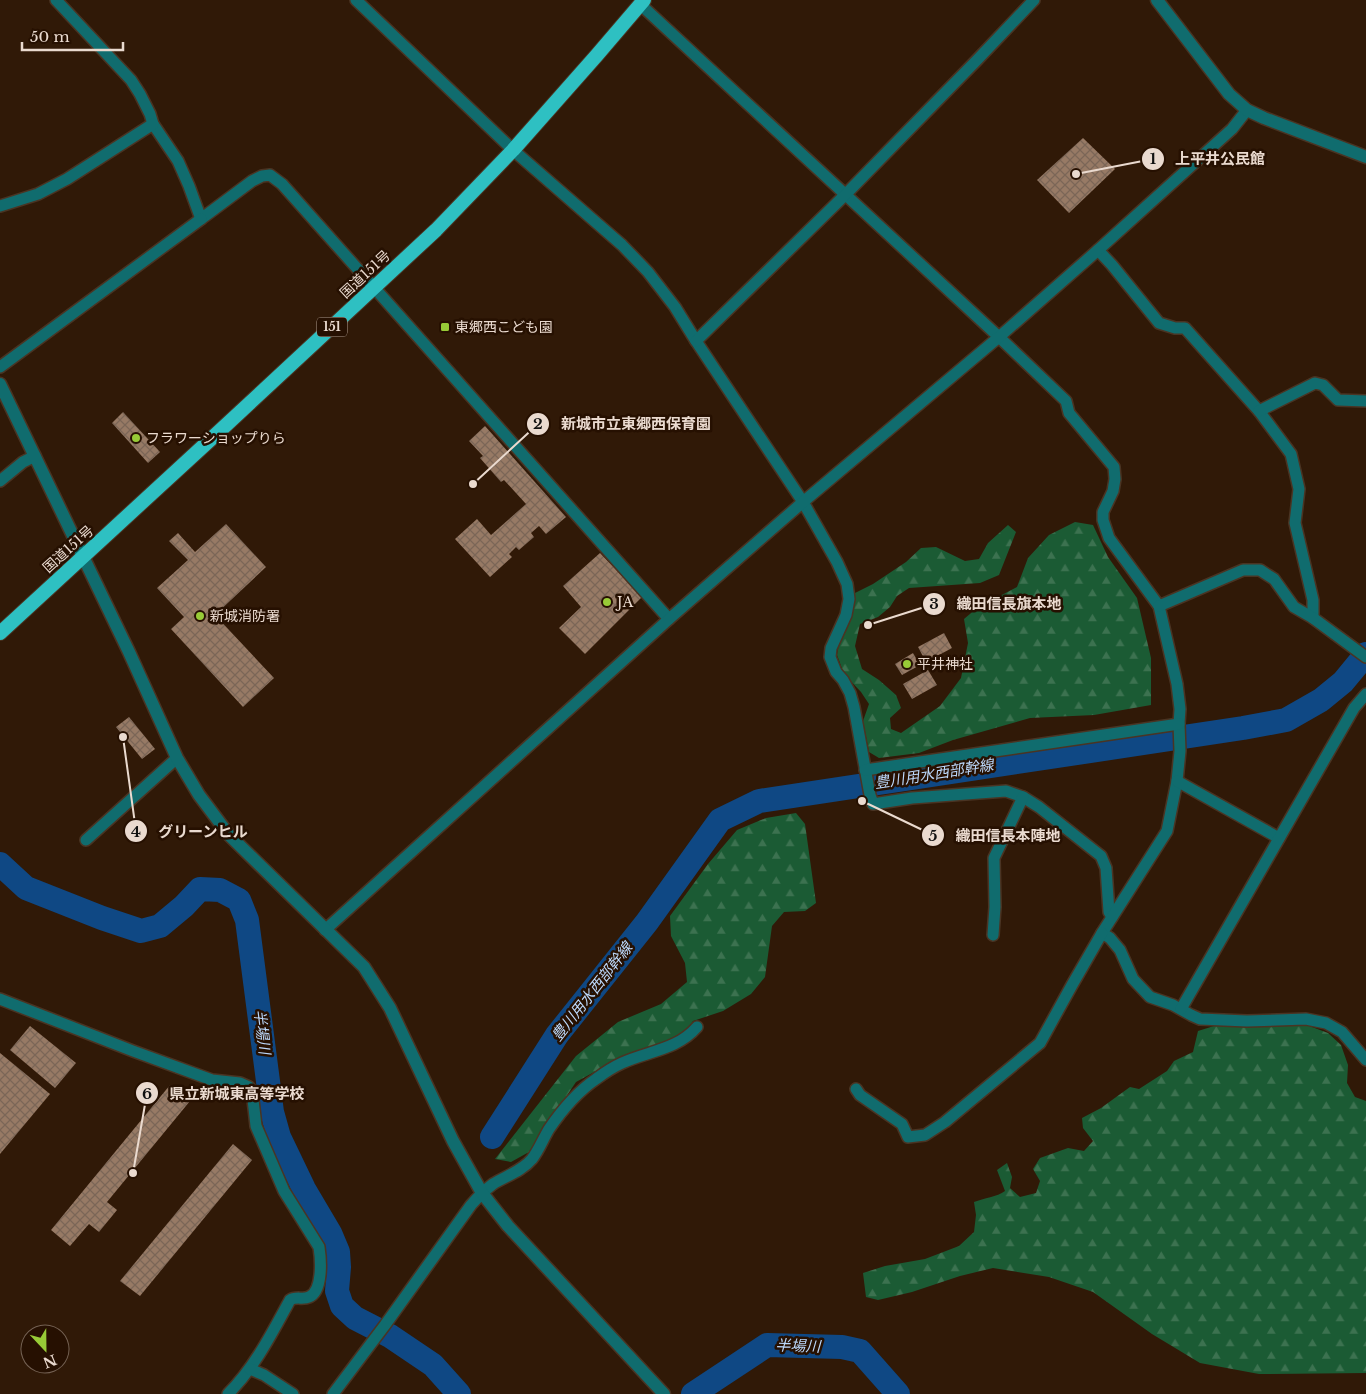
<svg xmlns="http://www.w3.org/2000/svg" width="1366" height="1394" viewBox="0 0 1366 1394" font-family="'Libre Baskerville','Noto Sans JP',serif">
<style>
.forest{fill:url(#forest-firs)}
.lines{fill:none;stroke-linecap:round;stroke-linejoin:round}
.river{stroke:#0f4884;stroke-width:24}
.building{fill:url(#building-cross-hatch)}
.minor-casing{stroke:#4a3423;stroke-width:14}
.tertiary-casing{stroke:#4a3423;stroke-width:15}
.trunk-casing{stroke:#4a3423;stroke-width:16}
.minor{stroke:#106c6e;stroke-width:11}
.tertiary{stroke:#106c6e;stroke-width:12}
.trunk{stroke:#2ec0c2;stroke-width:14}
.poi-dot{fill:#98cb37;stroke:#261001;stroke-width:2}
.labels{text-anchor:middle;stroke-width:5;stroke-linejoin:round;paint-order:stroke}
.shield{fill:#261001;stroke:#af9d91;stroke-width:1}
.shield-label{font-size:12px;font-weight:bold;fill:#eadacf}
.street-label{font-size:14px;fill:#eadacf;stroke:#261001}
.poi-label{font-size:14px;fill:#eadacf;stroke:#261001;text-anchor:start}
.water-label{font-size:15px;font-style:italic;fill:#bcd9fc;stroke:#261001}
.leader{fill:none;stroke:#eadacf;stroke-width:2}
.callout-dot{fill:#eadacf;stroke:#261001;stroke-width:2}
.mark-label{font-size:15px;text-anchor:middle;font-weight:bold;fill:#111}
.callout-label{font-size:15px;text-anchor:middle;font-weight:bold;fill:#eadacf;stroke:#261001;stroke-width:5;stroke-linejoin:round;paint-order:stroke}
</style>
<defs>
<pattern id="forest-firs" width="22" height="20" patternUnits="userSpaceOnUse" patternTransform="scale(1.25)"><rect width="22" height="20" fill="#1b5b34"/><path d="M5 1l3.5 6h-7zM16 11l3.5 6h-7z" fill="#3c7250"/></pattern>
<pattern id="building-cross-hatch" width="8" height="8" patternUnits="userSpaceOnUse" patternTransform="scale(1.25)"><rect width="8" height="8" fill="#977a65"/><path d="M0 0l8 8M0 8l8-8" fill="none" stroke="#7b6657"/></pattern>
</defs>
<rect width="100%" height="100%" fill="#301907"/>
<g class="forest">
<path d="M1075,522L1093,525L1108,557L1137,598L1151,658V705L1094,715L1030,718L953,740L919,753L879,758L869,752L863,721L869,704L861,692L844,674L837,655L840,638L853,609L855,593L873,584L906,562L921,548L936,547L965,561L979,559L988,543L1008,525L1016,532L999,575L980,583L909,588L897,596L890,607L878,617L860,624L855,646L862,669L879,680L896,695L901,708L890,718L891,729L901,733L940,706L961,678L968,643L964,619L977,608L1017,587L1028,558L1049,535Z"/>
<path d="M796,813L805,824L816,903L805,911L784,912L772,926L765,977L751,994L723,1011L693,1021L684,1035L616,1060L576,1082L529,1152L511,1162L495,1159L576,1056L618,1022L661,1004L687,982L685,963L671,936L670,916L708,864L737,830L766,818Z"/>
<path d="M1304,1024L1328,1033L1341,1045L1348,1065L1347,1083L1355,1097L1366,1101V1373L1259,1374L1200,1363L1152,1334L1093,1292L1049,1277L993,1268L960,1276L912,1292L878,1300L866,1297L863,1273L885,1266L925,1259L959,1246L974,1232L976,1215L974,1202C984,1198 997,1197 1005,1191L997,1170L1007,1163L1012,1177L1010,1188L1020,1197L1036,1193L1040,1181L1033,1169L1040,1158L1068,1148L1084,1151L1093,1141L1083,1128L1082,1118L1101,1108L1130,1087L1139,1089L1167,1071L1174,1061L1193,1052L1198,1031L1214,1026Z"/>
</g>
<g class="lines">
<g class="river">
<path d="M0,864L26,888L102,918L141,931L160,926L184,906L200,889L220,890L239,900L247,920L272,1112L279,1137L304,1189L330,1233L338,1252L339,1267L337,1291L342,1306L355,1318L390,1336L433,1365L459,1394"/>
<path d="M492,1137L557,1035L647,922L720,820L759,801L1243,728L1286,720L1321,700L1343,682L1366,654"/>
<path d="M693,1394L767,1345L842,1347L860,1351L898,1394"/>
</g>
</g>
<g class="building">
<path d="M1083,138L1115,169L1069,213L1037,180Z"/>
<path d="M123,412L160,452L148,463L112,423Z"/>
<path d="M485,426L566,517L546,534L539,526L531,533L534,537L519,550L516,547L509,554L512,557L490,577L455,539L477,519L491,535L526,504L504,480L501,482L480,458L483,456L469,441Z"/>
<path d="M226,524L266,567L215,615L274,678L243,707L171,629L184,617L157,588L188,560L169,541L178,533L195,552Z"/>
<path d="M600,553L642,597L585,654L559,628L581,607L563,586Z"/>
<path d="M944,633L952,648L926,662L918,647Z"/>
<path d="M913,653L920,665L902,675L895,664Z"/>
<path d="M928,670L937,685L912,699L903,684Z"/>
<path d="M129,717L155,749L142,759L116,727Z"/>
<path d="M30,1026L76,1063L55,1088L10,1050Z"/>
<path d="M0,1053L50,1094L0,1154Z"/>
<path d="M170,1085L190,1101L107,1202L117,1210L99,1232L89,1224L70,1246L51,1230Z"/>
<path d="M233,1144L252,1160L140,1296L120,1281Z"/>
</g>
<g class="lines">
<defs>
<g id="minor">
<path d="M56,0L131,80L140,94L150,114L153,124L178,161L189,186L201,219L252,181L262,176L270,175L282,184L669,619"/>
<path d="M356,0L513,150L622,245L648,272L675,307L696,341L803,502L837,562L847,584L849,599L846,615L831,648L830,657L836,672L843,680L850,693L854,707L870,795L873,804L912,798L1006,791L1023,797L1039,807L1101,856L1106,868L1109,912L1112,917"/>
<path d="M640,4L999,337L1066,401L1069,413L1114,467L1115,479L1113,491L1103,512V520L1109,538L1159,606L1177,684L1180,709L1179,724L1180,751L1177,781L1167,831L1102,933L1110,938L1120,950L1133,979L1150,997L1173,1005L1191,1015L1200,1019L1247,1021L1306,1019L1326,1023L1342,1032L1366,1060"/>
<path d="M0,206L38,194L67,179L153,124"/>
<path d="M1098,250L1112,265L1159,323L1175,328H1185L1259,411L1291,454L1299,489L1295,523L1313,600V618"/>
<path d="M696,341L845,195L977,60L1034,0"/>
<path d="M0,367L201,219"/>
<path d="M1259,411L1315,383L1323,385L1338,400L1366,401"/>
<path d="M0,481L23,462L35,456"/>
<path d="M1159,606L1243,570H1260L1274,579L1294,607L1313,618L1366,657"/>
<path d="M865,770L1179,724"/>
<path d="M1177,781L1279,838"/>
<path d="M86,840L177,758"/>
<path d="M325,930L669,619L803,502L999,337L1098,250L1232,129L1247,110"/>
<path d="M993,935L995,907L994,858L1023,797"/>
<path d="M0,999L133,1051L212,1080L240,1083L249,1087L252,1091L256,1126L284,1191L319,1247C321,1260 323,1291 309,1297C303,1300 296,1296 290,1300C272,1333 255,1367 228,1394"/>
<path d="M1181,1009L1354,708L1366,694"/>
<path d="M856,1089L860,1095L902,1124L908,1137L925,1135L945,1122L1040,1043L1072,985L1102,933"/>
<path d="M250,1369L264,1375L293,1394"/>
<path d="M333,1394L385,1325L471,1205C478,1197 485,1190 493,1184C506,1176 522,1171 532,1159C539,1150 543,1139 549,1129C562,1110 577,1092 596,1079C604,1073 613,1067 622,1063C648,1051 677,1050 697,1027"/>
</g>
<g id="tertiary">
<path d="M1157,0L1229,94L1247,110L1264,118L1366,157"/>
<path d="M0,384L129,652L177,758L199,795L229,835L364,967L390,1008L453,1141L482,1193L508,1226L664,1394"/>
</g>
<path id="trunk" d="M0,633L211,439L436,230L513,150L597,55L644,0"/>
</defs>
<use href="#minor" class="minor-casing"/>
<use href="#tertiary" class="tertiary-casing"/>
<use href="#trunk" class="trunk-casing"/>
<use href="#minor" class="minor"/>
<use href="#tertiary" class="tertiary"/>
<use href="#trunk" class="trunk"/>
</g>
<g class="poi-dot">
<rect x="440" y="322" width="10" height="10" rx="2.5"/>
<circle cx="136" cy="438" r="5"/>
<circle cx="607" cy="602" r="5"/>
<circle cx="200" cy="616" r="5"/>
<circle cx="907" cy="664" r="5"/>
</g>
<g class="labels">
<rect class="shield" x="317" y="317.5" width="30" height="19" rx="4"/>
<g class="shield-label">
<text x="332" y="331">151</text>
</g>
<g class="street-label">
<text transform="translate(365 274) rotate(-43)" y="5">国道151号</text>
<text transform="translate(68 549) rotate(-42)" y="5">国道151号</text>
</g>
<g class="poi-label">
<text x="455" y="332">東郷西こども園</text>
<text x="146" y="443">フラワーショップりら</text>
<text x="617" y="607">JA</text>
<text x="210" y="621">新城消防署</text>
<text x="917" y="669">平井神社</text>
</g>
<g class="water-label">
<text transform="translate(934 774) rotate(-9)" y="5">豊川用水西部幹線</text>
<text transform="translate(592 992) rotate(-52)" y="5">豊川用水西部幹線</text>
<text transform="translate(262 1032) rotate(83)" y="5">半場川</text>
<text transform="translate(798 1346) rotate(2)" y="5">半場川</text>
</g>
</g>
<path class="leader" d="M1076 174L1153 159M473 484L538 424M868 625L934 604M123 737L136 831M862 801L933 835M133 1173L147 1093"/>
<g class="callout-dot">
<circle cx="1076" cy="174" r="5"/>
<circle cx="473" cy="484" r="5"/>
<circle cx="868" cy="625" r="5"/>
<circle cx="123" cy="737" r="5"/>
<circle cx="862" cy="801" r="5"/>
<circle cx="133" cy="1173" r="5"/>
<circle cx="1153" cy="159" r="12"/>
<circle cx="538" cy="424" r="12"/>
<circle cx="934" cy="604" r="12"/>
<circle cx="136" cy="831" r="12"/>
<circle cx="933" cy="835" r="12"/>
<circle cx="147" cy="1093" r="12"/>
</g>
<g class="mark-label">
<text x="1153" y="164">1</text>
<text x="538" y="429">2</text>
<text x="934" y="609">3</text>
<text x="136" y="837">4</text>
<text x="933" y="841">5</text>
<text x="147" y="1099">6</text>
</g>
<g class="callout-label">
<text x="1220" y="164">上平井公民館</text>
<text x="636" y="429">新城市立東郷西保育園</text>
<text x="1009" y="609">織田信長旗本地</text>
<text x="203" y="837">グリーンヒル</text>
<text x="1008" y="841">織田信長本陣地</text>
<text x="237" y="1099">県立新城東高等学校</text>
</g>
<g transform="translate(45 1349) rotate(158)"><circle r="24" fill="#261001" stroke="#746153"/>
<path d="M0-4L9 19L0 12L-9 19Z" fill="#98cb37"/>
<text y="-8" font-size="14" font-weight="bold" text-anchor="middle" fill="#eadacf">N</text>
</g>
<path d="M22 42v8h101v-8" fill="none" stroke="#eadacf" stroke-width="2.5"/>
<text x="30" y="42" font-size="15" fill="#eadacf" stroke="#261001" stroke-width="4" paint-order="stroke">50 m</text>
</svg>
